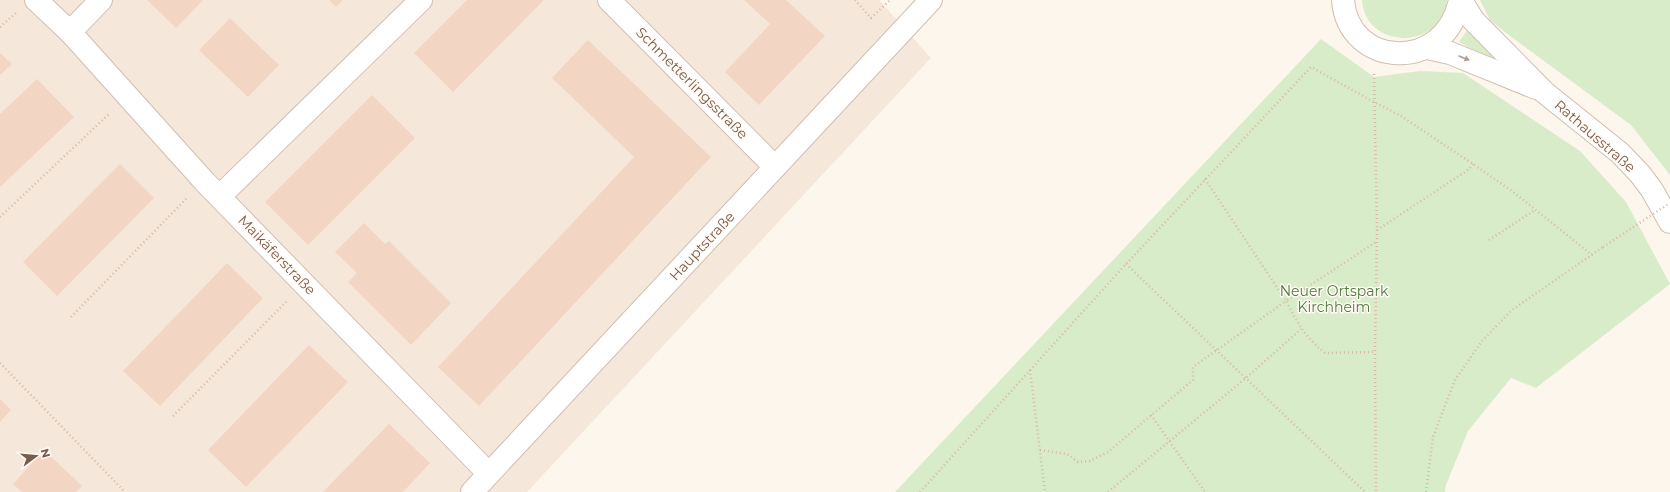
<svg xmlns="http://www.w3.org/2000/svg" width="1670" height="492" viewBox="0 0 1670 492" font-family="Montserrat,sans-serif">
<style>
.residential{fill:#f5e8da}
.green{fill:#d8ecc9}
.building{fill:#f3d5c3}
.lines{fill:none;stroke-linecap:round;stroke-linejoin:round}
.minor-casing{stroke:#d1beb0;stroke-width:24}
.tertiary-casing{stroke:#d1beb0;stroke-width:24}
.path{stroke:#d9b8a5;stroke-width:2.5;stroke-dasharray:1 3;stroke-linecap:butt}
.minor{stroke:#fff;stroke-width:22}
.tertiary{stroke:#fff;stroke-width:22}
.path-bridge{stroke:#d9b8a5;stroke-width:2.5;stroke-dasharray:1 3;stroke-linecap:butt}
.oneway{fill:#af9d94}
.labels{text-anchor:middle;stroke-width:3;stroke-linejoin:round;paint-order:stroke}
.street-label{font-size:14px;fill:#7a5c4d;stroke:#fffaf3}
.park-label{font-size:14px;fill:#537a41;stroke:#fffaf3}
</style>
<rect width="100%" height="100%" fill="#fdf6ec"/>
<path class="residential" d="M0,0H879L931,58L527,492H0Z"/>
<g class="green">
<path d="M1362,0H1447C1442,51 1365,50 1362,0Z"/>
<path d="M1480,0H1670V175L1631,125L1506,33L1490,20Z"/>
<path d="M1468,29L1501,54L1496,63L1459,42Z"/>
<path d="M1321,39L1374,77L1420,71L1463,73L1580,151L1626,202L1670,284L1536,388L1511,378L1468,431L1446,485L1445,492H895Z"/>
</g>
<g class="building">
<path d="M147,0H203L176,28Z"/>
<path d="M329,0H343L336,7Z"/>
<path d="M467,0H544L453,92L414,53Z"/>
<path d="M744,0H786L825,36L759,105L725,72L770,24Z"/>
<path d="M230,18L279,65L248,97L199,50Z"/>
<path d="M588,40L711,157L479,406L438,367L634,157L552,78Z"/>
<path d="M0,53L12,64L0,75Z"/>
<path d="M37,79L74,117L0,187V114Z"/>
<path d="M372,95L415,138L308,245L265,202Z"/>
<path d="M120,164L154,198L57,296L23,262Z"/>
<path d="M364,223L385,244L389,241L451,303L411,345L348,282L357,273L335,252Z"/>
<path d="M227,263L263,298L160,406L123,371Z"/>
<path d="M309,345L348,382L246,487L208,450Z"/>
<path d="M0,399L11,410L0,422Z"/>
<path d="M389,424L430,463L403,492H323Z"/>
<path d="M44,450L82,486L76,492H22L13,484Z"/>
</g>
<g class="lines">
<defs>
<g id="minor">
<path d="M36,0L70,32L204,181L489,474"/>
<path d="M609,0L775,167"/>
<path d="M70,32L101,0"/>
<path d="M220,196L421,0"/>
</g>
<g id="tertiary">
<path d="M1343,0C1348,68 1445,74 1460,0"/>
<path d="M1461,0L1473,20L1544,92L1620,153L1640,174L1652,190L1670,222"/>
<path d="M1427,48L1450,53L1536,88"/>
<path d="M472,492L931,0"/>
</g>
</defs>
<use href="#minor" class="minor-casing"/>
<use href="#tertiary" class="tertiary-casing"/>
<g class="path">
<path d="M855,0L871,18L890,0"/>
<path d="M0,27L16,13"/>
<path d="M1374,74L1377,230L1375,352L1376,492"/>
<path d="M1205,179L1286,301L1376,242"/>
<path d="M0,217L110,113"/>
<path d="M1377,230L1468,170L1473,164"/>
<path d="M1489,240L1535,210"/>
<path d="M1126,264L1365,492"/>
<path d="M71,317L187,198"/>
<path d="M0,363L125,492"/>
<path d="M1030,370L1045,492"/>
<path d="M1151,415L1205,492"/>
<path d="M173,416L287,301"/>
<path d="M1040,450L1067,454L1078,462L1090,461L1108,452L1193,380V367L1286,301C1298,323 1304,336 1325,353L1375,352"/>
<path d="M920,492L1126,264L1311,67L1374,102L1401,116L1473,164L1512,191L1592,255"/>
<path d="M1108,492L1246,378L1301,329"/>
<path d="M1426,492L1433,437L1455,380L1482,341L1512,310L1603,247"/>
</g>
<use href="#minor" class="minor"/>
<use href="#tertiary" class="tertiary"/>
<path class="path-bridge" d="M1603,247L1670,203"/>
</g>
<defs><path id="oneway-solid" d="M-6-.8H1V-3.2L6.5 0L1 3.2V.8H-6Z"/></defs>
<use class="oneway" href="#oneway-solid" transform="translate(1464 58) rotate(23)"/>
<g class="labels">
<g class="street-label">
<text transform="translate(692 83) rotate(45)" y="5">Schmetterlingsstraße</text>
<text transform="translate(1595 136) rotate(41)" y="5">Rathausstraße</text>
<text transform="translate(702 246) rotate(-47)" y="5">Hauptstraße</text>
<text transform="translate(277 255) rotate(46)" y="5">Maikäferstraße</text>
</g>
<g class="park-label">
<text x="1334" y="296">Neuer Ortspark<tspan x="1334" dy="16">Kirchheim</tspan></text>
</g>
</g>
<g transform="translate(36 456) rotate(74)" stroke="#fffaf3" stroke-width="3" paint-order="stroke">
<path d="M0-3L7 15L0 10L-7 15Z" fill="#7a5c4d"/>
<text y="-6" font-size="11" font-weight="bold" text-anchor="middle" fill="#7a5c4d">N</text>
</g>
</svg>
